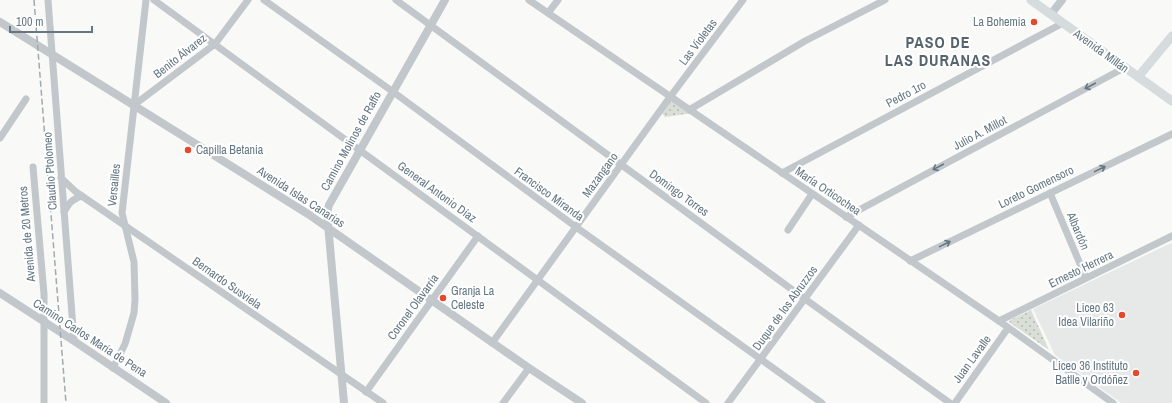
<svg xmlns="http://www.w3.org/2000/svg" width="1172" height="403" viewBox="0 0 1172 403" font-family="'Archivo Narrow',sans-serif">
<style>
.built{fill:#e7e9e8}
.grass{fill:url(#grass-dots)}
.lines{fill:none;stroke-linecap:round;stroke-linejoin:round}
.minor{stroke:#c2c7cb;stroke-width:7}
.tertiary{stroke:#c2c7cb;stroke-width:8}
.secondary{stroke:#d6dbde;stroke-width:9}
.rail{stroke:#a1aaaf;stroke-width:1.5;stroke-dasharray:6 3;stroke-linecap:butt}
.oneway{stroke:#647782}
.poi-dot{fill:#e6482a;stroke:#fff;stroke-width:1.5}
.labels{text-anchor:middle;stroke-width:4;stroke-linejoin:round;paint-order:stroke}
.poi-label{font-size:12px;fill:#647782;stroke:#fff;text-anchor:end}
.street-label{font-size:12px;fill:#647782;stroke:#fff}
.district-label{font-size:16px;font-weight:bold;letter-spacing:1px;fill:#56656d;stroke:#fff}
</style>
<defs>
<pattern id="grass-dots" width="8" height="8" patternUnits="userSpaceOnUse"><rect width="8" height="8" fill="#d9ded6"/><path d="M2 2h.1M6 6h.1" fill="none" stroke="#b4b9b3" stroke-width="1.8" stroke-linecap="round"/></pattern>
</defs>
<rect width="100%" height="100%" fill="#f9f9f7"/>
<path class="built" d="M1171,243L1172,245V403H1121L1055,355L1033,309Z"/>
<g class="grass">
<path d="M671,102H674L689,113L686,114L665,117L662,113L668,103Z"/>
<path d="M1031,310L1049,350L1009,322L1010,320Z"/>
</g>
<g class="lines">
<g class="minor">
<path d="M48,0L74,341"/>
<path d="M154,0L706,403"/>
<path d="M264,0L392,91L576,227L822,403"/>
<path d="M396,0L805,299L950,403"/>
<path d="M529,0L999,321L1113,403"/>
<path d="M548,13L558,0"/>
<path d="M134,105L215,44L248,0"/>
<path d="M689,110L805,41L885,0"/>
<path d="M0,138L26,99"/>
<path d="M33,167L44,294V403"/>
<path d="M782,173L1063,23"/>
<path d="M61,178L76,192L383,403"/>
<path d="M1050,193L1086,278"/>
<path d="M64,212C69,203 72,199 82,196"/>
<path d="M846,217L1124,68"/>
<path d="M788,230L812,194"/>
<path d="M910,261L1172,134"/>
<path d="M999,321L1172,236"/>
<path d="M492,343L670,97L743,0"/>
<path d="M113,368L125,344L134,313L135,300L134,262L122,213L146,0"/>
<path d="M366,392L478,236"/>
<path d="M503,403L529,368"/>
<path d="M728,403L859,225"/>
<path d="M955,403L1008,328"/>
</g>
<g class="tertiary">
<path d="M1051,14L1062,0"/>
<path d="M0,22L308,214L529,368L582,403"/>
<path d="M0,293L74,341L166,403"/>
<path d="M344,403L327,213L329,205L445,0"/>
</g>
<g class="secondary">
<path d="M1031,0L1172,101"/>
<path d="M1138,77L1172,36"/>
</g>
<path class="rail" d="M34,0L66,403"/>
</g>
<defs><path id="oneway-shaft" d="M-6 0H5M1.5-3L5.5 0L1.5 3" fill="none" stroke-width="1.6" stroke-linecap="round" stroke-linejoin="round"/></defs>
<g class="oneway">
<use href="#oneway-shaft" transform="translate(1090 86) rotate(152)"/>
<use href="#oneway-shaft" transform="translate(938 167) rotate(152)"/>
<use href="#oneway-shaft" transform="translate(1100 169) rotate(-26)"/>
<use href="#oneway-shaft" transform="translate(945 244) rotate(-26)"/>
</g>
<g class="poi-dot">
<circle cx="1034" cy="22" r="4"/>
<circle cx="188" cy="150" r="4"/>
<circle cx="443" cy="298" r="4"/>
<circle cx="1122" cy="315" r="4"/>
<circle cx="1136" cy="373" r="4"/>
</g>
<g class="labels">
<g class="poi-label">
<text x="1026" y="26">La Bohemia</text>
<text x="196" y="154" text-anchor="start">Capilla Betania</text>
<text x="451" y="295" text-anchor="start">Granja La<tspan x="451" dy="14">Celeste</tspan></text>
<text x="1114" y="312">Liceo 63<tspan x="1114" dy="14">Idea Vilariño</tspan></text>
<text x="1128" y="370">Liceo 36 Instituto<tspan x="1128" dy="14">Batlle y Ordóñez</tspan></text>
</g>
<g class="street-label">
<text transform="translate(698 42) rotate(-53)" y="4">Las Violetas</text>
<text transform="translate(1101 51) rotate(36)" y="4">Avenida Millán</text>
<text transform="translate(180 56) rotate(-38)" y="4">Benito Álvarez</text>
<text transform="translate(906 94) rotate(-28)" y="4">Pedro 1ro</text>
<text transform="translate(980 133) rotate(-28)" y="4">Julio A. Millot</text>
<text transform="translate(351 141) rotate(-61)" y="4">Camino Molinos de Raffo</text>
<text transform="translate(50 171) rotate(-94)" y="4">Claudio Ptolomeo</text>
<text transform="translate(600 175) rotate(-54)" y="4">Mazangano</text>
<text transform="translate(114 185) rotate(-84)" y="4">Versailles</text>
<text transform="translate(1036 187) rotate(-26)" y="4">Loreto Gomensoro</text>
<text transform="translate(828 191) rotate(34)" y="4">María Orticochea</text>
<text transform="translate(437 192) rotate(36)" y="4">General Antonio Díaz</text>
<text transform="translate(679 193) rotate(36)" y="4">Domingo Torres</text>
<text transform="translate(549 194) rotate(36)" y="4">Francisco Miranda</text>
<text transform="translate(301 197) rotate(33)" y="4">Avenida Islas Canarias</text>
<text transform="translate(1078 231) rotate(67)" y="4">Albardón</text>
<text transform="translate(27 234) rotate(-95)" y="4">Avenida de 20 Metros</text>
<text transform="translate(1081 269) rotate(-26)" y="4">Ernesto Herrera</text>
<text transform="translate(227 283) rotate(35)" y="4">Bernardo Susviela</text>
<text transform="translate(413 307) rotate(-54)" y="4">Coronel Olavarría</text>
<text transform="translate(785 308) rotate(-54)" y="4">Duque de los Abruzzos</text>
<text transform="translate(90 338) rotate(33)" y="4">Camino Carlos María de Pena</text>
<text transform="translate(972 359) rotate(-54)" y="4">Juan Lavalle</text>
</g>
<g class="district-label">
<text x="938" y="48">PASO DE<tspan x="938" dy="18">LAS DURANAS</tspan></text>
</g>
</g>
<path d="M10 26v6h82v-6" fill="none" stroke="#647782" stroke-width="2"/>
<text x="16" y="26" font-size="12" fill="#647782" stroke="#ffffff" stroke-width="3" paint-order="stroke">100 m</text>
</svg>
